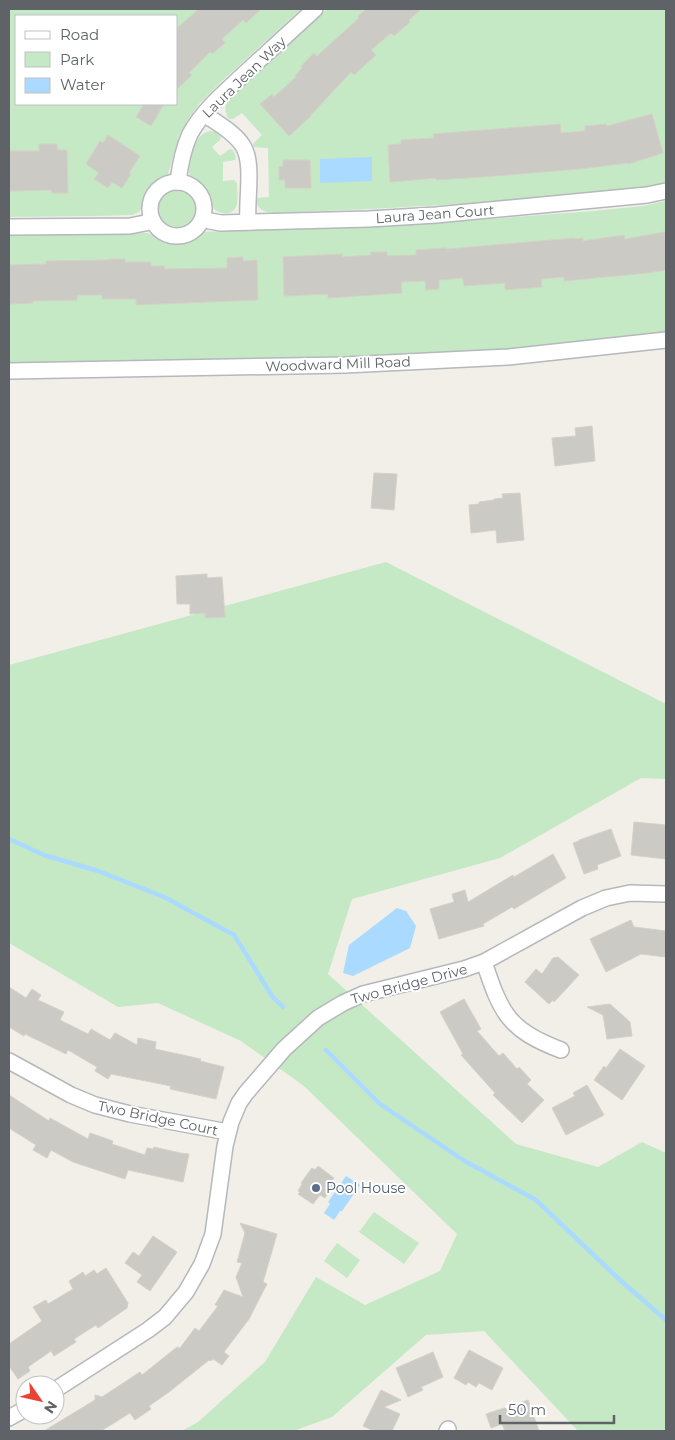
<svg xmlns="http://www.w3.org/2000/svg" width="675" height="1440" viewBox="0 0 675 1440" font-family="Montserrat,sans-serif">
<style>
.green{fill:#c5e8c5;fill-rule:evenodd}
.water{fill:#aadaff}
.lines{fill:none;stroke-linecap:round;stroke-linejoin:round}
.stream{stroke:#aadaff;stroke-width:4.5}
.building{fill:#cccac5;stroke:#d6d1c6}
.minor-casing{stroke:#b5b8bc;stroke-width:18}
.minor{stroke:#fff;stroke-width:15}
.service-dot{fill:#5c6f8a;stroke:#fff;stroke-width:2}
.labels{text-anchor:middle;stroke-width:4;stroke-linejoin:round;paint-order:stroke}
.street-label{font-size:14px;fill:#5f6368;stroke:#fff}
.service-label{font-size:14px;fill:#4e5e75;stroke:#fff;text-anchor:start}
</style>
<rect width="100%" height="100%" fill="#f1efe8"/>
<g class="green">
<path d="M9,9H301L223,80L199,104L188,119L179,136L168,174L164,179L150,190L143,206L139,212L132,215L94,216L9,217ZM16,16H176V104H16Z"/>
<path d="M327,9H666V182L648,187L629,189L477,203L369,209L274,213C265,212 258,210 256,201L258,198L269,197L268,148L254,147L253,144L262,135L242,113L233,119H229C224,112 224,105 230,98Z"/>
<path d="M210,131L216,132L221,137L220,140L212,147L220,156L230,149C234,150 237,156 235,160L223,162V181L234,180L237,183C237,194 241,211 228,213C222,214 217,212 213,208C209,203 209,196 205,191C200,185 192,181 189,173C185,160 196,133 210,131Z"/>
<circle cx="177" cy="210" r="21"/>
<path d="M666,201V332C616,340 566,344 516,348C347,362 178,361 9,364V235L146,233C158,235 166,243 178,243C189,243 195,235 204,232C208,231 213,232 217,231L308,229L425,224L594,211L643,206Z"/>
<path d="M386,562L666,704V779L641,778L500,858L352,899L328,974L516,1144L598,1167L642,1142L666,1153V1431H578L484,1331L426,1335L332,1417L293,1431H182L198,1422L265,1362L316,1277L365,1305L440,1271L457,1234L304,1086L241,1041L158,1003L118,1007L9,943V665Z"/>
<path d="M374,1212L419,1243L404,1264L359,1232Z"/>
<path d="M337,1243L360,1260L347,1278L324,1261Z"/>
</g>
<g class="water">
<path d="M372,157V181L320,183V159Z"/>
<path d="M397,908L406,911L416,926L410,948L353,976L343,973L349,945Z"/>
<path d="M346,1176L360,1185L342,1211H340L334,1220L324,1213L330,1204L328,1202Z"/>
</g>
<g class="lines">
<g class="stream">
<path d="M9,839L44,855L98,871L164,897L234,935L272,996L283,1007"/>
<path d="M326,1050L380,1104L463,1160L536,1200L621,1281L666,1320"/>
</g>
</g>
<g class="building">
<path d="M199,9H261L246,23L243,20L222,39L225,43L212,54L210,52L189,73L192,75L176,90V29Z"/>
<path d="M366,9H421L409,20L410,22L394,36L391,33L371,50L376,55L354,75L351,72L310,116H311L289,136L260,104L272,94L274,97L296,77L295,76L302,68L301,66L314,53L317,56L359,18L358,16Z"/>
<path d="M144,104H164L151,126L136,117Z"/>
<path d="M652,114L663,153L628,164V163L580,169L483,177L436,180V178L390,182L388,145L401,144V140L434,138L433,134L560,124L561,133L585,131V126L606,124L607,126Z"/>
<path d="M108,135L140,156L129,173L131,174L122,188L112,182L108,188L94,179L99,173L86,164L100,141L103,143Z"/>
<path d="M39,144H57V150H67L68,193H52L51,190L9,191V151H39Z"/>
<path d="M283,160H310L311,188H285V180H279V167L283,166Z"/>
<path d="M664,232L666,233V270L647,273L564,281V277L541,279L542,287L505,290V283L464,286L463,278L439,280V289L426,290L425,281L401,282L402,293L328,298V294L284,296L283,257L342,254V257L371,255L370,252H387V256L416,255V250L446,248V249L575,238V239L583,238V241L624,235L625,239Z"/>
<path d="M243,257V261L257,260L258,300L136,305V299H102V295H77V300L33,301V303L9,304V265L46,264V261L108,260L109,259H125V262H151V266H164L165,269L227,268V258Z"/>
<path d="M592,426L595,461L555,466L552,438L576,436L575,428Z"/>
<path d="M374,473L397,474L394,510L371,508Z"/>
<path d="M520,493L524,540L497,543L496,530L471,533L469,505L479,504V502L494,500V499L503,498L502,494Z"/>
<path d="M207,574V578L222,577L225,617L205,618V613L190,614V604H177L176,576Z"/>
<path d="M634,822L666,825V859L631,855Z"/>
<path d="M611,829L621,856L597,865L598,869L584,874L573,843L579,841V840Z"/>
<path d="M553,854L566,878L514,909L512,907L483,924L484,926L439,939L430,909L454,902L452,894L465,890L468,902L513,875L514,877Z"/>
<path d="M631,920L634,927L666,931V957L641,954L606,972L590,939Z"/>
<path d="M558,957L579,975L554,1002L553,1000L549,1004L525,982L536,969L542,974L553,958Z"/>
<path d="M9,987L26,998L32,989L41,995L38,1000L64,1012L60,1020L88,1034L91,1029L110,1040L115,1033L137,1045L138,1038L156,1042L155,1049L201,1059L200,1061L224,1067L216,1099L170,1089L171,1086L111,1074L108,1079L95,1071L97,1067L68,1050L66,1054L25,1034L24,1036L9,1027Z"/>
<path d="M464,999L481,1029L477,1031L499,1056L503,1053L517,1069L519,1067L531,1080L527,1084L544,1100L522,1123L493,1095L495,1093L461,1055L463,1054L440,1012Z"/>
<path d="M610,1004L630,1022L632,1036L607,1039L603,1015L587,1007Z"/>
<path d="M620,1049L645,1066L622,1100L594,1080L604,1066L606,1068Z"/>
<path d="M587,1085L604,1115L566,1135L552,1108L575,1096L573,1093Z"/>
<path d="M9,1095L49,1121L50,1118L88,1139L90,1133L113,1141L112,1144L145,1155L147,1148L153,1149L154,1147L180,1153L189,1154L183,1182L128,1170L125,1179L73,1162L51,1150L47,1158L33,1150L36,1145L9,1128Z"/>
<path d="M318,1166L334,1178L331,1182L334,1184L325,1198L320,1195L313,1204L298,1194L300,1192L298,1191L302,1184L301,1183L312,1168L315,1170Z"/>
<path d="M240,1223L277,1234L263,1282L267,1284L249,1319L224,1352L229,1356L222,1365L213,1359L211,1361L209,1360L169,1392L149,1406L151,1409L135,1420L130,1413L101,1431H44L95,1400V1395L102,1397L140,1372L142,1375L177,1347L180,1348L195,1328L199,1331L218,1306L215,1305L224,1290L243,1297L236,1277L242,1263L237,1262L245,1233Z"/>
<path d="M153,1236L177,1252L150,1291L137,1282L142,1275L125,1263L133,1252L139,1256Z"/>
<path d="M106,1268L128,1303L127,1308L98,1328L96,1325L74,1339L76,1342L54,1356L51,1351L28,1367L30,1371L18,1379L9,1366V1344L42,1321L33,1307L46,1300L48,1304L73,1289L69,1281L83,1272L85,1276L94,1270L97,1274Z"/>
<path d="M469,1350L503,1368L492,1390L479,1383L476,1387L468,1382L466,1385L454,1378Z"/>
<path d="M433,1352L443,1377L421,1387L423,1390L408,1397L396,1368Z"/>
<path d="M381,1390L401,1400L384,1407L400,1414L392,1431H374L363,1426Z"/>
<path d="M528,1400L539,1431H505L502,1424L491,1428L486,1414Z"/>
</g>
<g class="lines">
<defs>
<g id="minor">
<path d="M204,114C217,123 234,132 243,146C254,163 246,201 248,222"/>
<circle cx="177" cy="209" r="27"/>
<path d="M178,182C180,165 183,149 190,134C203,110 225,92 244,74C268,52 291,31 315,9"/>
<path d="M203,218L210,221L221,223L369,219L436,215L647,195L666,191"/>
<path d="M9,227L130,226L145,223L152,220"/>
<path d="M9,371L345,365L508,357L666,340"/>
<path d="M484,962C501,1013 508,1030 561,1050"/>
<path d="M9,1061L71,1095L95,1105L130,1114L228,1132"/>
<path d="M55,1390L148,1330L165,1317L186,1292L202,1264L213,1234L225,1146L231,1122L239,1103L246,1093L284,1049L318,1018L343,1003L363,994L464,969L484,962L582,908L606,898L630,893L666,894"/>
<path d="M9,1418L25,1409"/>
<path d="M447,1431L448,1429"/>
</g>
</defs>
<use href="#minor" class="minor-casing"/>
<use href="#minor" class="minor"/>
</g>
<circle class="service-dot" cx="316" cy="1188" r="5"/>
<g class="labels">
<g class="street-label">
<text transform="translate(244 77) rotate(-44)" y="5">Laura Jean Way</text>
<text transform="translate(435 214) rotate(-4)" y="5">Laura Jean Court</text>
<text transform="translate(338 364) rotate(-2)" y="5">Woodward Mill Road</text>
<text transform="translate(409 984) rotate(-15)" y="5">Two Bridge Drive</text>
<text transform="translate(158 1118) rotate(12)" y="5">Two Bridge Court</text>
</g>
<g class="service-label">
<text x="326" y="1193">Pool House</text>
</g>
</g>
<rect width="675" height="1440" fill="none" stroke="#5f6368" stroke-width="20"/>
<rect x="15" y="15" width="162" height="90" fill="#ffffff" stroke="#bfc1c3"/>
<rect x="25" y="31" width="25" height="8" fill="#ffffff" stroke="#bfc1c3"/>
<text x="60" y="40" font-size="15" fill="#5f6368">Road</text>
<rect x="25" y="52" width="25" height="15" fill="#c5e8c5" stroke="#bfc1c3"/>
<text x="60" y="65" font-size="15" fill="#5f6368">Park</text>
<rect x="25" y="78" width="25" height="15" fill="#aadaff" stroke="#bfc1c3"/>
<text x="60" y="90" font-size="15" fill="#5f6368">Water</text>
<g transform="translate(40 1400) rotate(124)"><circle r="24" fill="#ffffff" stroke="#bfc1c3"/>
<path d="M0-4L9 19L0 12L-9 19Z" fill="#ea4335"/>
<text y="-8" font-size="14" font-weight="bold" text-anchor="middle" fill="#5f6368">N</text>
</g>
<path d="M500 1415v8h114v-8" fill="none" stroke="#5f6368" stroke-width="2.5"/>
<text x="508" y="1415" font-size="15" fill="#5f6368" stroke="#ffffff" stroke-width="4" paint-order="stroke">50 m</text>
</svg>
